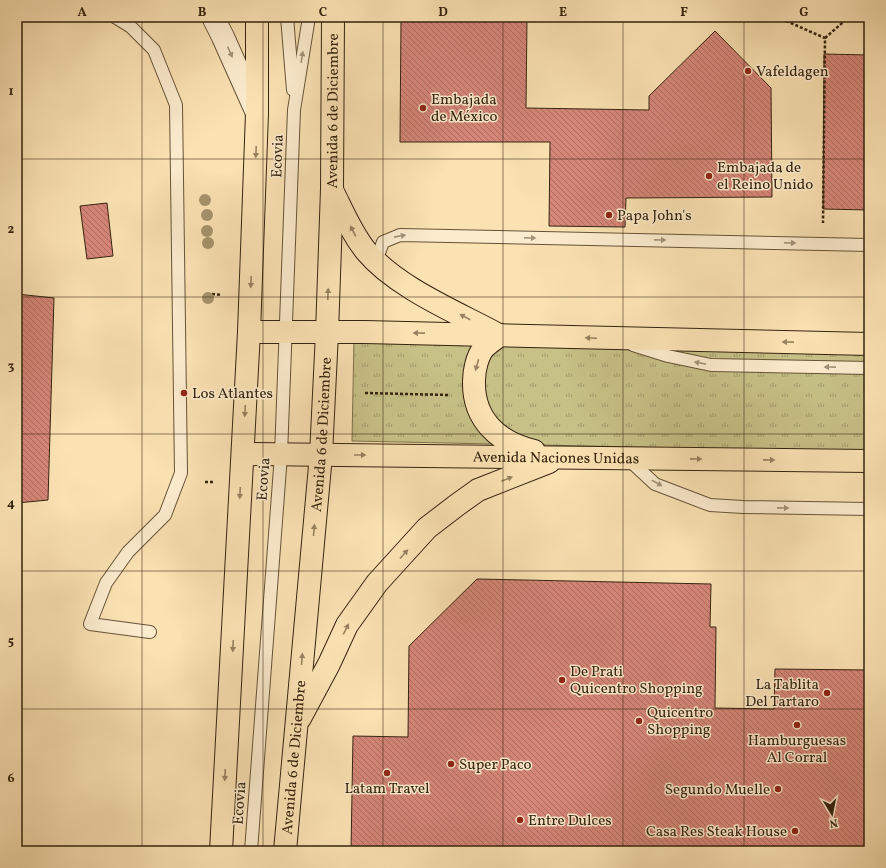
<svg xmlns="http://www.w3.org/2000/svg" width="886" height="868" viewBox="0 0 886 868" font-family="Vollkorn,serif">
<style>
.grass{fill:url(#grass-tufts);stroke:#7e724a}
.building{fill:url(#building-back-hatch);stroke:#35230e}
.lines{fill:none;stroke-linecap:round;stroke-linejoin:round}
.lane-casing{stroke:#665337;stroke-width:14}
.street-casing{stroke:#665337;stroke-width:24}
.primary-casing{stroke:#35230e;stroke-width:24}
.path{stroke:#35230e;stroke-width:2.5;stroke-dasharray:3 2;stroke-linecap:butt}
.lane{stroke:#fcecce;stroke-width:12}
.street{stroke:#fcecce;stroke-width:22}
.primary{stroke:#fbe2b3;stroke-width:22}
.tree{fill:#a6936c}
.oneway{fill:#a29278}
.oneway2{fill:#988260}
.grid{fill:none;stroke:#35230e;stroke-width:1;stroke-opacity:0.55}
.poi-dot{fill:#8f2418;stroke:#fcecce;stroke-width:1.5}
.labels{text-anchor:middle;stroke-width:3;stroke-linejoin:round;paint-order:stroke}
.poi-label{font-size:15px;fill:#35230e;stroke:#fcecce;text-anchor:start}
.street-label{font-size:15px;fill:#35230e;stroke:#fcecce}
.neatline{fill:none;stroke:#35230e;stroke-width:1.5}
.grid-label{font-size:13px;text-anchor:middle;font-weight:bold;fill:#35230e}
</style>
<defs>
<pattern id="grass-tufts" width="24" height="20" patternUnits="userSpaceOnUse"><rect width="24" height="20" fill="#c7c187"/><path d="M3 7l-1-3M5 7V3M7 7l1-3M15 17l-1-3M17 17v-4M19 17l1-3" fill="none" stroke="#a29c6d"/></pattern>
<pattern id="building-back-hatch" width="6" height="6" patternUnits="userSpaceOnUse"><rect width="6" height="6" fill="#d68679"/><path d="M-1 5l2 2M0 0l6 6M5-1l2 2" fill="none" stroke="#ae6d62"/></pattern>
</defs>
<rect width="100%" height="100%" fill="#fbe2b3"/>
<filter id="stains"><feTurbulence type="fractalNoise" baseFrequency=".005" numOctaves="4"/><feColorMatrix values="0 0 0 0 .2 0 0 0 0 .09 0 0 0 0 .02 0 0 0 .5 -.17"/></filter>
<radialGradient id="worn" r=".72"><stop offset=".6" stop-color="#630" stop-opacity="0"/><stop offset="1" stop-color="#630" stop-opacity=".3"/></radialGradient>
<path class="grass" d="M354,338L869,347V452L352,441Z"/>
<g class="building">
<path d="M401,17H527L526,108L649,110V96L715,31L771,88L772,197L626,198L625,227L549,226L550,142H400Z"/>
<path d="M824,54L869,55V210L823,209Z"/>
<path d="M107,203L113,256L87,259L80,206Z"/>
<path d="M17,294L54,298L48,500L17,503Z"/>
<path d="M477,579L711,584L710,627H716L715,708L774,709L775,669L869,670V851H351L353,736L408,737L409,646Z"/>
</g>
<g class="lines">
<defs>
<g id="lane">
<path d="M115,17L131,27L154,50L176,105L181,473L165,515L128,552L106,583L90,624L150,632"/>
<path d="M287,17L293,90"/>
<path d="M376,261L383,242L400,235L869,245"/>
<path d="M633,345L668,356L711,365L869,368"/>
<path d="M628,459L655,484L710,505L743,507L869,509"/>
<path d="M251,851L281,455L294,110L309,17"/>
</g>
<path id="street" d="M213,17L223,37L257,113"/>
<g id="primary">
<path d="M333,192C343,212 352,234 366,251C396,287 454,311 495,333"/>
<path d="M249,332H365L869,344"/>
<path d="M500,335C494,340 487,344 483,349C477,357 474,371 474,381C473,420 499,443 534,451"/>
<path id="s1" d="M243,454L869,461"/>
<path d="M300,718L329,664L347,625L377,583L427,528L457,505L478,490L549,462"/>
<path d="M221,851L249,332L257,113V17"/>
<path id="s2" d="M285,851L321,455L327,333L332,189L333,17"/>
</g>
</defs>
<use href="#lane" class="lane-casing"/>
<use href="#street" class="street-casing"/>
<use href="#primary" class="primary-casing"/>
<g class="path">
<path d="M777,17L825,38L823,223"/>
<path d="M825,38L849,17"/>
<path d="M212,294L222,295"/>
<path d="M365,393L449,395"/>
<path d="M205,482H214"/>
</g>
<use href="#lane" class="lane"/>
<use href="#street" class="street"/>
<use href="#primary" class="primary"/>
</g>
<g class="tree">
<circle cx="205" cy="200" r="6"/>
<circle cx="207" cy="215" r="6"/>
<circle cx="207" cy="231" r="6"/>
<circle cx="208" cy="243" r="6"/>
<circle cx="208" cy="298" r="6"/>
</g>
<defs><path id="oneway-solid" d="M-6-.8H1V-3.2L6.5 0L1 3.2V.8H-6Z"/></defs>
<g class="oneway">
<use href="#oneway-solid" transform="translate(230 52) rotate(66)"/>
<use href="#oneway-solid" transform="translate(302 57) rotate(-81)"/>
<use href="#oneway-solid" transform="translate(400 236) rotate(-11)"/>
<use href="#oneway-solid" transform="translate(530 238) rotate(1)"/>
<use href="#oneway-solid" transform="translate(660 240) rotate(1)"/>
<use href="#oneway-solid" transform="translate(790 243) rotate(1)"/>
<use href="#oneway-solid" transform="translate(700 363) rotate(-169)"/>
<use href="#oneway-solid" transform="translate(830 367) rotate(-179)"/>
<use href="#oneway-solid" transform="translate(657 483) rotate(29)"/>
<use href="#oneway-solid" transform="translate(783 508) rotate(1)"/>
</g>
<g class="oneway2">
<use href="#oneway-solid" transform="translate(256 152) rotate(92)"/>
<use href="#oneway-solid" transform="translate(353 231) rotate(-118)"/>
<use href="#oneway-solid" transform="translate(251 282) rotate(92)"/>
<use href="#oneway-solid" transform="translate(328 294) rotate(-88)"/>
<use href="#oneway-solid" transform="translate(465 317) rotate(-152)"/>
<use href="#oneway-solid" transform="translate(419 333) rotate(-179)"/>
<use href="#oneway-solid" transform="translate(591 338) rotate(-178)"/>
<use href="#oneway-solid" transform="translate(788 342) rotate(-179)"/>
<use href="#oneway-solid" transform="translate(477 365) rotate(106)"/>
<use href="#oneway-solid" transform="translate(245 411) rotate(93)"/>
<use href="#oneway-solid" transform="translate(360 455)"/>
<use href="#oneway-solid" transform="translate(696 459) rotate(1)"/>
<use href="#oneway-solid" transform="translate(769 460) rotate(1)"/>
<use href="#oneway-solid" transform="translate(507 479) rotate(-22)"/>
<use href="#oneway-solid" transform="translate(240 493) rotate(93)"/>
<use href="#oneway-solid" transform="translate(314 530) rotate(-85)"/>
<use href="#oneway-solid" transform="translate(404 554) rotate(-48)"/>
<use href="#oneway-solid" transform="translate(346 629) rotate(-63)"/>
<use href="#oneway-solid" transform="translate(233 646) rotate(93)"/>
<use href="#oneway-solid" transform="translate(302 659) rotate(-85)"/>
<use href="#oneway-solid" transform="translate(225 775) rotate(93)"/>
</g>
<path class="grid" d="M142,17V851M263,17V851M383,17V851M503,17V851M623,17V851M744,17V851M17,159H869M17,297H869M17,434H869M17,571H869M17,709H869"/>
<g class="poi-dot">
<circle cx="748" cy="71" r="4"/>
<circle cx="423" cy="108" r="4"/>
<circle cx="709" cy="176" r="4"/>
<circle cx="609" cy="215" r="4"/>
<circle cx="184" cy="393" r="4"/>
<circle cx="562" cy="680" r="4"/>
<circle cx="827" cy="693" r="4"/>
<circle cx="639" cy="721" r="4"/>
<circle cx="797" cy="725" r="4"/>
<circle cx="451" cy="764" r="4"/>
<circle cx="387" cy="773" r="4"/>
<circle cx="778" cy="789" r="4"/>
<circle cx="520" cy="820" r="4"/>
<circle cx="795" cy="831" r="4"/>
</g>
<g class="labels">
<g class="poi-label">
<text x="756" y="76">Vafeldagen</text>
<text x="431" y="104">Embajada<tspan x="431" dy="17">de México</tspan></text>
<text x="717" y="172">Embajada de<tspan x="717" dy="17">el Reino Unido</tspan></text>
<text x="617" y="220">Papa John's</text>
<text x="192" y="398">Los Atlantes</text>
<text x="570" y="676">De Prati<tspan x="570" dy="17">Quicentro Shopping</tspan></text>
<text x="819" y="689" text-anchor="end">La Tablita<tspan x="819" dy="17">Del Tartaro</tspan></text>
<text x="647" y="717">Quicentro<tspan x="647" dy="17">Shopping</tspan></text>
<text x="797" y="745" text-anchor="middle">Hamburguesas<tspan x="797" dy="17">Al Corral</tspan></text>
<text x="459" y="769">Super Paco</text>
<text x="387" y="793" text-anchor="middle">Latam Travel</text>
<text x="770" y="794" text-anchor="end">Segundo Muelle</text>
<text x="528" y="825">Entre Dulces</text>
<text x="787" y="836" text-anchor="end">Casa Res Steak House</text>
</g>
<g class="street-label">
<text dy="5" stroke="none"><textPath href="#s2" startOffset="742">Avenida 6 de Diciembre</textPath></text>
<text transform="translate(277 156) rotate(-88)" y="5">Ecovia</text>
<text dy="5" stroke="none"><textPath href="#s2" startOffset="418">Avenida 6 de Diciembre</textPath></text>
<text dy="5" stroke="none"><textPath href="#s1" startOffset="313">Avenida Naciones Unidas</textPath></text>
<text transform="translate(263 479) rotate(-86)" y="5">Ecovia</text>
<text dy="5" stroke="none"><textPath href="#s2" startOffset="94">Avenida 6 de Diciembre</textPath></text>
<text transform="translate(239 803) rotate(-86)" y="5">Ecovia</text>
</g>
</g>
<rect width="886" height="868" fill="none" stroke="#fbe2b3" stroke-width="44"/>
<g transform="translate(832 814) rotate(170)" stroke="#fcecce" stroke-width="3" paint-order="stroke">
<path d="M0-3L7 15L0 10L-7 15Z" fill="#35230e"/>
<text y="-6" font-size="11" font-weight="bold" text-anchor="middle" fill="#35230e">N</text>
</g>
<rect x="22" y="22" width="842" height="824" class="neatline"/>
<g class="grid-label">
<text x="82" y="16">A</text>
<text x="202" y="16">B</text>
<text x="323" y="16">C</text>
<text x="443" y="16">D</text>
<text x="563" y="16">E</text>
<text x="684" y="16">F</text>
<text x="804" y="16">G</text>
<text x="11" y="95">1</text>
<text x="11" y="233">2</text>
<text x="11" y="370">3</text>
<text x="11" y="507">4</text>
<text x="11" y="645">5</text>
<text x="11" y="782">6</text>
</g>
<rect width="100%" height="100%" filter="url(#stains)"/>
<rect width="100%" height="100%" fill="url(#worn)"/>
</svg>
